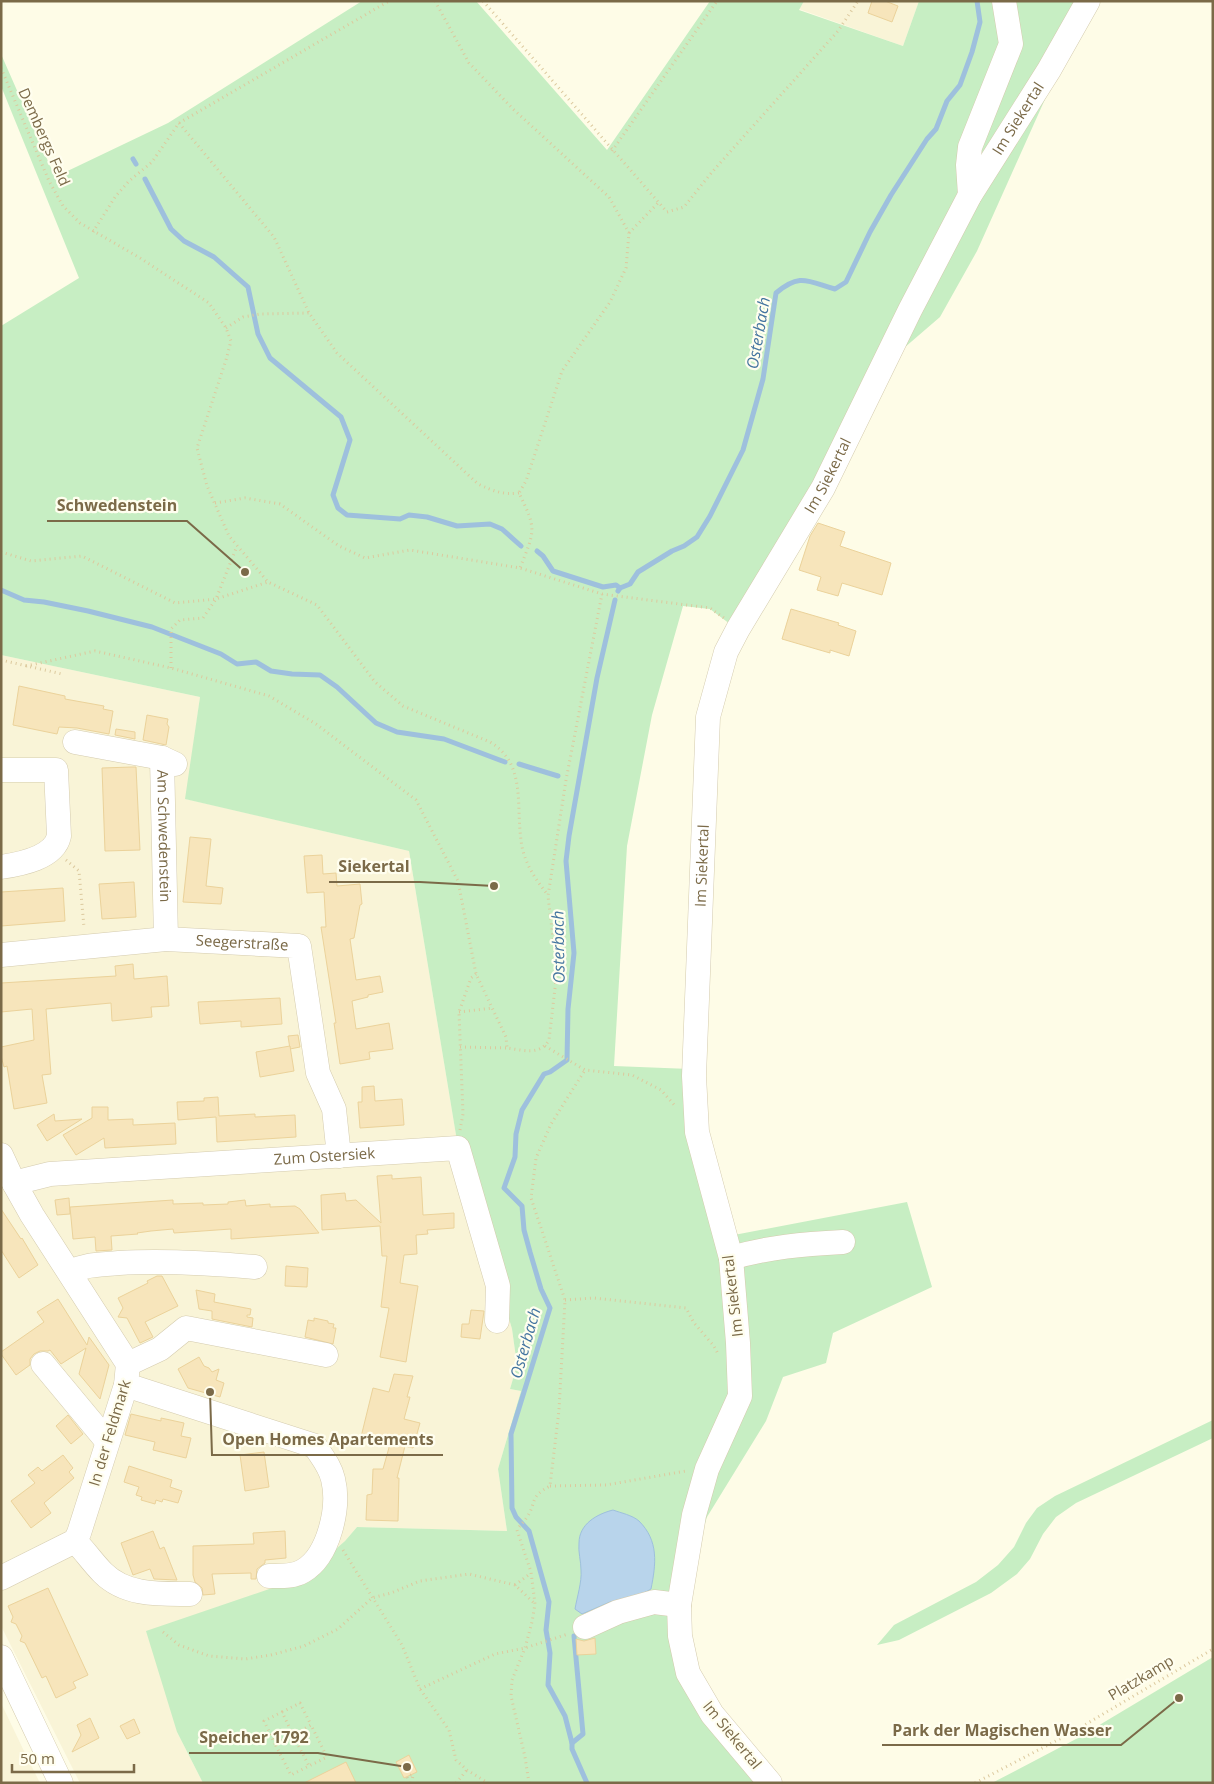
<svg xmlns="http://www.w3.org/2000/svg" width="1214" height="1784" viewBox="0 0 1214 1784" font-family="'Open Sans',sans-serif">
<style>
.residential{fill:#f9f4d7}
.green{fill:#c7eec3}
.water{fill:#b8d4eb;stroke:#9ec0dd}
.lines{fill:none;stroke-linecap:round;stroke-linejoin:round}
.stream{stroke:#9ec0dd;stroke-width:5}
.building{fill:#f7e5bb;stroke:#ebd29a}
.minor-casing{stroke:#d4cbae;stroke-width:25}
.path{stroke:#dcc99e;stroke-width:3;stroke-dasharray:1 4;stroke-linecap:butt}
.minor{stroke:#fff;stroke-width:24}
.labels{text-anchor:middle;stroke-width:4.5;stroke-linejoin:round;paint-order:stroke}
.street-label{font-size:15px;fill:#7b6a48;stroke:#fffeef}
.water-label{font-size:16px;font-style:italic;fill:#4475a0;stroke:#fffeef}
.leader{fill:none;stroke:#7b6a48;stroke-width:2}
.callout-dot{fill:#7b6a48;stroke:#fffeef;stroke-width:2}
.callout-label{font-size:16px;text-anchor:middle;font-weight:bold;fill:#7b6a48;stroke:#fffeef;stroke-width:4.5;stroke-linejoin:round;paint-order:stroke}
</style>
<rect width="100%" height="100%" fill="#fefce7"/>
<g class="residential">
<path d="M804,1H919L903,46L799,9Z"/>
<path d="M1,655L200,697L186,799L409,851L456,1135L512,1329L517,1365L510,1389L521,1391L498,1469L507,1531L357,1527L345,1541L330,1554L177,1732L203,1783H80L1,1626Z"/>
<path d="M1,1703L23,1749L40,1783H1Z"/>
</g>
<g class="green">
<path d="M362,1H476L607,150L710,1H804L799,10L903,46L919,1H1095L1059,68L977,251L940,317L904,348L742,633L710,609L683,606L652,715L627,846L614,1066L690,1069L734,1235L907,1202L932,1287L833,1333L826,1363L783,1377L766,1421L707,1517L694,1557L684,1607L698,1671L722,1710L783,1783H203L177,1732L146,1631L316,1573L330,1554L345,1541L357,1527L507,1531L498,1469L521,1391L510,1389L517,1365L512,1329L456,1135L409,851L185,799L200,697L1,655V326L79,278L1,86V54L55,177L168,123Z"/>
<path d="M1213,1420V1438L1076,1503L1056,1517L1043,1534L1030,1559L1017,1574L991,1593L899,1640L877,1645L894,1625L976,1582L998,1565L1014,1547L1026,1523L1037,1508L1055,1496Z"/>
<path d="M1213,1657V1783H992L1076,1739Z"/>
</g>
<path class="water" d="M613,1510C621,1513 632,1515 639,1521C659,1541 656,1564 651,1589L633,1599L610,1602L582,1614L575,1609C577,1597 582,1582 581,1570C581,1561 578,1552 579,1543C579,1524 597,1514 613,1510Z"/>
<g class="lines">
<g class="stream">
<path d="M133,159L136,164"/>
<path d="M145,179L171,229L184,241L214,257L248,287L258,334L270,358L341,417L350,440L333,495L338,508L347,515L400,519L409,515L427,517L457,526L490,524L502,529L521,546"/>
<path d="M537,551L543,556L553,571L603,587L616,585L620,588"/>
<path d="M1,590L24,600L44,602L88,611L152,627L221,654L237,664L256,662L271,671L292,674L320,675L337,687L376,723L397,732L444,739L505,762"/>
<path d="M618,591L620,588L630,584L638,572L672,551L684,546L697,537L710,516L743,450L763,379L776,293C800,273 807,281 835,289L846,282L870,232L891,195L927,139L936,129L947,101L960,85L972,52L980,22L977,1"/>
<path d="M519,764L558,776"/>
<path d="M572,1743L583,1734L574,1636"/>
<path d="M587,1783L572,1749V1743L565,1716L548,1685L550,1653L546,1630L549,1602L529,1531L516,1517L512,1508L511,1434L550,1308L541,1289L530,1252L524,1230L522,1206L504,1188L515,1157L516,1134L522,1110L544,1074L550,1072L567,1060L568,1009L574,953L566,861L569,836L597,678L615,600"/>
</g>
</g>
<g class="building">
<path d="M872,1H885L898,6L892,22L868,13Z"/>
<path d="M818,523L845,532L840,546L891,563L882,595L842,583L838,596L817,590L821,577L799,570L810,536Z"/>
<path d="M791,609L839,623L838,625L856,631L849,656L830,650V653L782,639Z"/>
<path d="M19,686L65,696V699L104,706L103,709L113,711L109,734L77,728L59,727L57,734L13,725Z"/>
<path d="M147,715L168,719L167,724L169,727L166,745L143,740Z"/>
<path d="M116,729L135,732V739L115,735Z"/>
<path d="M132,767H136L140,850L105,851L102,768Z"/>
<path d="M190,837L211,839L206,886L223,888L221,904L183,902Z"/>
<path d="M322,855L323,874L336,873L337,886L360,884L362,904L360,905L354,938L350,939L356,980L380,976L383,992L368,995V997L352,1001L356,1029L389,1023L393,1049L369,1052L370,1059L340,1064L334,1023H336L321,927H326L324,892L307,893L304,856Z"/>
<path d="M134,882L136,917L102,919L99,884Z"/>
<path d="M63,888L65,921L1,926V892Z"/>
<path d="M133,964L134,979L167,976L169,1006L151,1007L152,1017L112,1021L111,1003L46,1009L51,1074L42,1075L47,1103L14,1109L7,1066L4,1067L1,1056V1047L34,1040L32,1009L1,1012V983L116,976L115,966Z"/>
<path d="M280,998L282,1024L241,1027V1021L200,1024L198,1002Z"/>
<path d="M298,1035L300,1047L290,1049L288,1036Z"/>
<path d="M290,1046L294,1071L260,1077L256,1052Z"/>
<path d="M374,1086L375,1101L402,1099L404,1125L360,1128L358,1102H362V1087Z"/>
<path d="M218,1097L219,1116L255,1114V1117L295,1115L296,1137L217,1142L216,1117L178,1120L177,1102L204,1101V1098Z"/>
<path d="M92,1107H108V1120L133,1119V1125L175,1123L176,1144L105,1148L104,1138L76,1155L63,1135L92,1118Z"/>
<path d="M54,1114L55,1121L82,1119L47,1141L37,1125Z"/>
<path d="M392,1175V1179L421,1177L423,1215L454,1213V1228L427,1230L428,1234L416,1235L417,1254L404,1255L400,1283L418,1286L406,1362L380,1357L389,1308L381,1307L387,1256H382L380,1226L322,1230L321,1195L345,1193L346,1201L356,1200L381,1223L377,1176Z"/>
<path d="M69,1198L70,1214L57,1215L55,1200Z"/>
<path d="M173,1200V1204L203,1203V1205L228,1204V1202L245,1200L246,1206L270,1204V1207L295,1206L300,1209L319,1233L231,1239V1229L174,1233L173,1229L151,1231L137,1233L138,1234L111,1236L112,1250L96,1251L95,1237L73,1239L70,1207Z"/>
<path d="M1,1209L21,1239L22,1238L38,1265L19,1278L1,1250Z"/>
<path d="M286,1266L308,1268L307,1287L285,1286Z"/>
<path d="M157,1276H162L178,1306L145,1322L153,1337L140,1343L127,1318L118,1317L123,1308L118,1298L148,1283L147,1281Z"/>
<path d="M196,1290L215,1294L214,1302L251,1309L250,1315H247V1317L253,1318L252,1327L212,1319V1311L199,1309Z"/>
<path d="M58,1299L87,1345L89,1337L109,1365L100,1399L79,1374L86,1348L61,1364L50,1350L48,1351H40L34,1354L30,1359V1365L16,1375L1,1354V1352L44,1322L37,1312Z"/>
<path d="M471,1310L484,1311L480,1339L461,1337L462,1324H469Z"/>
<path d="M314,1318L328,1321V1323L334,1324L333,1328H336L333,1344L305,1337L308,1320L314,1321Z"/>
<path d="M199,1357L204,1366L209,1368L212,1372L219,1369L216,1380L224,1383L220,1397L188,1388L178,1369Z"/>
<path d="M394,1374L413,1376L407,1397H410L404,1419L420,1423L413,1448L405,1446L397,1478H399L398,1521L366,1520L367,1495L372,1494L373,1469H383L390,1444L361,1437L373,1388L389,1392Z"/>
<path d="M131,1414L161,1421V1418L184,1423L181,1436L191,1438L186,1458L153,1450L155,1442L125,1435Z"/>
<path d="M68,1415L83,1434L71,1444L56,1426Z"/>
<path d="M264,1452L269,1487L245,1491L240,1455Z"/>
<path d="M63,1455L73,1468L69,1472L74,1478L44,1503L51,1513L31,1528L11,1501L35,1483L28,1475L38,1467L42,1471Z"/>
<path d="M129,1466L172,1480L170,1487L182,1491L178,1503L163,1499L162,1502L156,1500L155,1504L141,1500L142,1497L136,1495L139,1487L124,1482Z"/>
<path d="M153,1531L160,1549L164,1547L177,1580L154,1579L150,1569L133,1575L121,1543Z"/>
<path d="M285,1531L286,1558L265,1560V1563L257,1569L256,1579H251V1573L212,1574L215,1594L203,1595L202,1588L195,1582L193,1575V1546L254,1544L253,1533Z"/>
<path d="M48,1588L88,1675L73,1682L76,1688L56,1698L46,1676L42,1678L25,1643L20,1641L22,1636L16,1624L11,1622L13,1617L8,1606Z"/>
<path d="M595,1638L596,1654L577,1655L576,1639L584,1641Z"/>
<path d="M90,1718L99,1738L72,1752L81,1735L77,1725Z"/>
<path d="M134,1719L140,1733L127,1739L120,1726Z"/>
<path d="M409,1755L417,1772L404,1778L396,1762Z"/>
<path d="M346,1762L356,1783H304Z"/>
</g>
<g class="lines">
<defs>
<g id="minor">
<path d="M970,195L968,165L970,147L1011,44L1004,1"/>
<path d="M75,742L162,758L175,764"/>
<path id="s1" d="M162,758L166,939"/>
<path d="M1,770H56L59,836C54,858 21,864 1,867"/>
<path id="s2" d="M1,955L166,939L299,946L318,1073L334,1109L339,1156"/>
<path d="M1,1155L14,1183L32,1215L128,1364L126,1385L79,1533L75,1541L1,1578"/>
<path id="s3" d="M14,1183L50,1174L458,1148L498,1286L497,1321"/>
<path d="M731,1258C768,1247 804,1244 843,1242"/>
<path d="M70,1272C86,1264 100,1265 119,1263C164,1260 209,1263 255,1267"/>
<path d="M43,1364L107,1441"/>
<path d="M128,1364L160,1349L186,1328L326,1355"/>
<path d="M126,1385L315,1446C322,1457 330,1466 333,1479C340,1507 329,1556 303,1571C293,1577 281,1576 269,1576"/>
<path d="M75,1541C85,1551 93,1563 103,1573C126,1596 160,1594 190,1594"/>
<path d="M585,1627L618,1612L654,1602L679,1605"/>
<path d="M1,1657L61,1783"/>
<path id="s4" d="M770,1783L712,1714L688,1673L680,1636L679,1605L694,1515L707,1469L740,1396L738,1343L731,1258L697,1132L694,1076L708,717L726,652L738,629L823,488L910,310L970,195L1049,70L1088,1"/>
</g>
</defs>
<use href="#minor" class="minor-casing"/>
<g class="path">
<path d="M435,1L469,63L513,109L609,197L629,233L626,268L610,302L562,371L526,481L519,493C537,530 535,530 520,568"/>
<path d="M483,1L667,212L684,207L712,172L838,31L858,1"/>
<path d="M1,68L49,181L63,206L80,223L140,258L209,303L226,328L231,341L226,360L197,448L207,486L229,536L268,582L317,605L375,682L403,706L490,742C526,763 516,805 521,840C523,861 535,879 548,895"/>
<path d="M179,123L274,237L309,313L337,353L478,484C493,491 503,495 519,493"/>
<path d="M612,151L717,1"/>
<path d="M93,232L115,197L129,181L152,162L179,123L389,1"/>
<path d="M629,233L658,203"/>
<path d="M226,328L243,317L260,314L309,313"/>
<path d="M215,503L245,498L280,504L339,546L365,558L410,550L520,568L602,594L710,608L724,618"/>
<path d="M1,552L31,561L82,556L175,603L216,599L268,582"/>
<path d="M1,660L62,674"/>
<path d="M26,666L95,651L171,668L269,696L316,724L416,800L458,881L476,974L506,1037L507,1048C522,1050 540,1056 549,1040L557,971L548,896L566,780L602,594"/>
<path d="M171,668V629L180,620L203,618L216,599L237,546"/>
<path d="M66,860L79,871L84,927"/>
<path d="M459,1012L493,1008"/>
<path d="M545,1046L585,1070L632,1075L661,1090L676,1107"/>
<path d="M460,1047L507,1048"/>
<path d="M460,1130L463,1114L459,1012L471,978L476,974"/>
<path d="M565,1300L594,1298L686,1308L694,1323L714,1346L718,1354"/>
<path d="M550,1486L606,1485L686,1471"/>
<path d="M343,1550L402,1645L420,1689L449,1730L456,1760L467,1770L488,1783"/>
<path d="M515,1585L531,1573"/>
<path d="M163,1632L179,1645L209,1656L245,1659L271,1655L304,1646L338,1629L372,1598L391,1593L420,1581L469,1574L515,1585L534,1603"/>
<path d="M420,1689L495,1654L525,1648L568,1634"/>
<path d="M282,1712L300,1703L311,1725"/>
<path d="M275,1744L264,1721L282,1712L293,1735L311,1725L327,1757L291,1775L275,1744L293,1735L309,1766"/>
<path d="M409,1783L407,1777L413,1774"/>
<path d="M412,1783L413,1774"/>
<path d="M456,1783L467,1770"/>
<path d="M529,1783L525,1757L511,1696L512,1680L525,1648L532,1622L535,1604L531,1572L517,1530C520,1525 524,1522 527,1517C537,1502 529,1497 550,1486L559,1410L565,1300L531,1198L536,1158L551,1124L585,1070"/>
<path d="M975,1783L1071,1733L1213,1649"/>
</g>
<use href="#minor" class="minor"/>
</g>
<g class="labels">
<g class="street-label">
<text dy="5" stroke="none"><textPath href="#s4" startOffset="1786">Im Siekertal</textPath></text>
<text transform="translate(44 137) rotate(66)" y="5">Dembergs Feld</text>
<text dy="5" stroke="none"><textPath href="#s4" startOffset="1381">Im Siekertal</textPath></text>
<text dy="5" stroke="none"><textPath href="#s1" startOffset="78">Am Schwedenstein</textPath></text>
<text dy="5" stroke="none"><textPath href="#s4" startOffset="961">Im Siekertal</textPath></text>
<text dy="5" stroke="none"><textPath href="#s2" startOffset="242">Seegerstraße</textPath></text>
<text dy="5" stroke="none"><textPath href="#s3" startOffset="312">Zum Ostersiek</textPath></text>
<text transform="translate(733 1296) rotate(-97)" y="5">Im Siekertal</text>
<text transform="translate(110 1433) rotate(-73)" y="5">In der Feldmark</text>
<text transform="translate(1141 1678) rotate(-31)" y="5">Platzkamp</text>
<text transform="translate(732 1735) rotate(51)" y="5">Im Siekertal</text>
</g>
<g class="water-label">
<text transform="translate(758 333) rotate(-80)" y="6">Osterbach</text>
<text transform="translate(558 947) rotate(-91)" y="6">Osterbach</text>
<text transform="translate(525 1343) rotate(-74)" y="6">Osterbach</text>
</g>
</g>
<path class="leader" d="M245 572L187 521H47M494 886L420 882H329M210 1392L212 1455H443M1179 1698L1121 1745H882M407 1767L318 1753H189"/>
<g class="callout-dot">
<circle cx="245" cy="572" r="5"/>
<circle cx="494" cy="886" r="5"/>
<circle cx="210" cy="1392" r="5"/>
<circle cx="1179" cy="1698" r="5"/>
<circle cx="407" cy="1767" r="5"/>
</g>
<g class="callout-label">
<text x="117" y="511">Schwedenstein</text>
<text x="374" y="872">Siekertal</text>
<text x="328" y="1445">Open Homes Apartements</text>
<text x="1002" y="1736">Park der Magischen Wasser</text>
<text x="254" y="1743">Speicher 1792</text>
</g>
<rect width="1214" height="1784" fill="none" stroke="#7b6a48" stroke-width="5"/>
<path d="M12 1764v8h122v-8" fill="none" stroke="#7b6a48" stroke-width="2.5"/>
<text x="20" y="1764" font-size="15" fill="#7b6a48" stroke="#fffeef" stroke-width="4" paint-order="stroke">50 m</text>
</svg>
